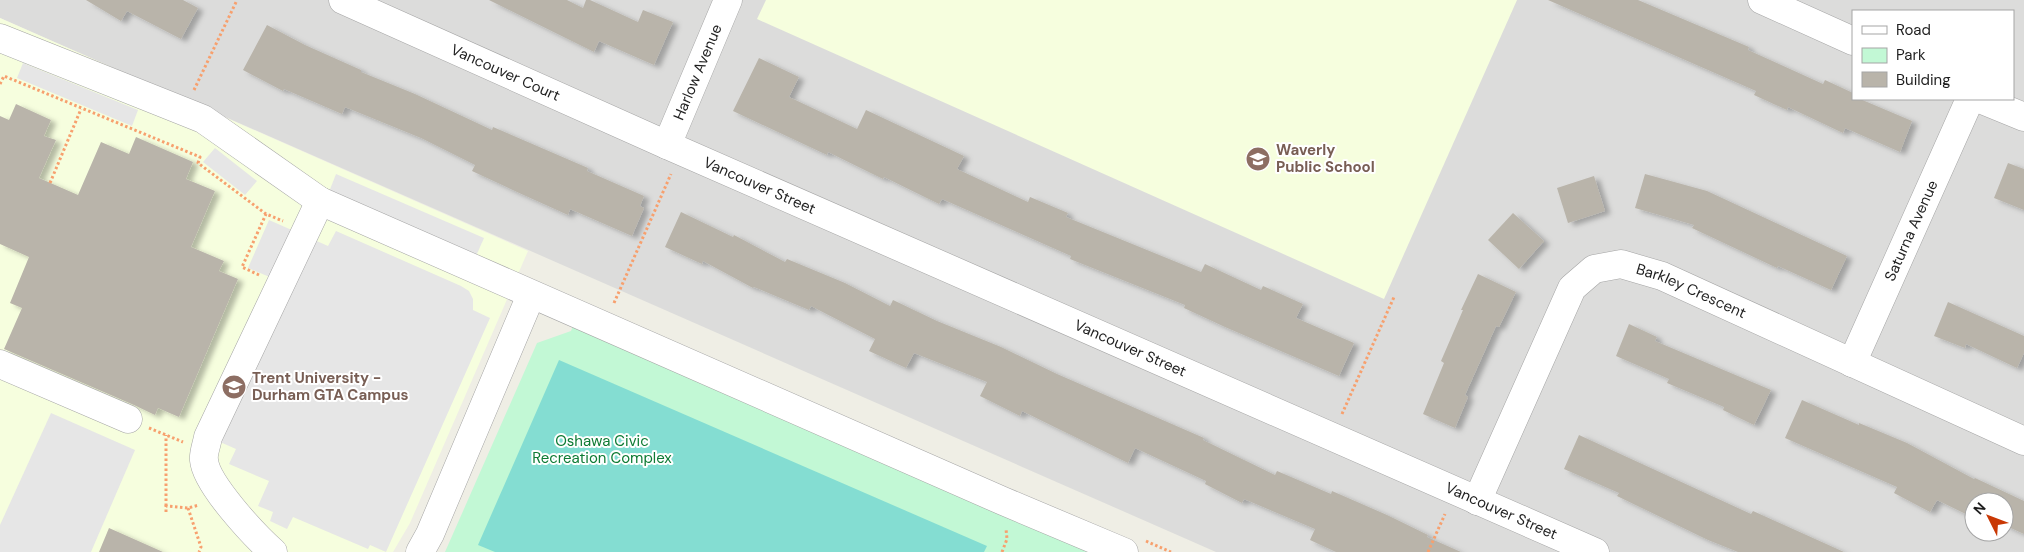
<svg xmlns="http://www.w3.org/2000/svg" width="2024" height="552" viewBox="0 0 2024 552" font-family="'DM Sans',sans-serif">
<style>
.residential{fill:#dcdcdb;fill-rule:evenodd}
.education{fill:#f6fede}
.park{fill:#c2f8d5}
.pitch{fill:#84ddd2}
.parking{fill:#e6e6e6}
.building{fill:#b9b4aa;filter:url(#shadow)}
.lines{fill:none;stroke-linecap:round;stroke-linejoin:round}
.minor-casing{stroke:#a5a5a5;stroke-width:29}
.path{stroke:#f7a06e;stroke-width:3;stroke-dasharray:2.5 2.5;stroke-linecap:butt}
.minor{stroke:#fff;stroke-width:28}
.labels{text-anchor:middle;stroke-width:4;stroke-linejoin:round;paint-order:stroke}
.street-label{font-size:15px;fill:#1e1e1e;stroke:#fff}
.education-label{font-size:15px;font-weight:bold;fill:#785e54;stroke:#fff;text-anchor:start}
.park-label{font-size:15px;fill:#0e7b34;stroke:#fff}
</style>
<defs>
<filter id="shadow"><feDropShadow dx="5.5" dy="3" stdDeviation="2.5" flood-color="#0004"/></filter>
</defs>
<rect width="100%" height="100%" fill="#efeee5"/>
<path class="residential" d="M0,0H2024V552H1216L0,18ZM1853,11H2013V99H1853ZM1974,502H2004V532H1974Z"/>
<g class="education">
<path d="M766,0H1517L1384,299L757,19Z"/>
<path d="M0,18L528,251L410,523L393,552H0Z"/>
</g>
<path class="park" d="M573,326L1089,552H445L537,343L571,331Z"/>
<path class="pitch" d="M559,360L987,546L984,552H495L478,545Z"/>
<g class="parking">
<path d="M23,63L138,110L132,126L17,78Z"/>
<path d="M215,148L257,181L245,195L203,162Z"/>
<path d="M336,174L484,238L476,256L329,192Z"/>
<path d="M269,220L328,246L336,231L461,286L469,291L473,299V310L490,318L386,552L370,545L368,549L293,517L287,529L270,521L273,512L258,506L269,481L229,464L236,449L220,442L289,285L248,268Z"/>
<path d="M51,413L135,450L91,552H0V525Z"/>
</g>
<g class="building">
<path d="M86,0H183L198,8L181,39L127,11L121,21Z"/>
<path d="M489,0H567L583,8L586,0H590L638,22L643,10L673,22L654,65L599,41L594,52Z"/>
<path d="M1548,0H1638L1749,47L1748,50L1823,84L1825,80L1853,93V99H1860L1912,121L1900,152L1845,128L1843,133L1788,107L1787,110L1754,95L1756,91Z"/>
<path d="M267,25L305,45L361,70V72L415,94L492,130L493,127L588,168L587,171L644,196L640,206L644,208L632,236L570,209L568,215L517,192L472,171L475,165L421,138L345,107L342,114L284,89L283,91L243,70Z"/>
<path d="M759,58L799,77L789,97L857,129L866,110L964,156L957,169L1028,202L1030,197L1068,213L1066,217L1201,272L1205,264L1261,290L1263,286L1303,304L1296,318L1354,343L1339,376L1225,327L1184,308L1185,305L1070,259L1071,256L942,199L939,204L884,177L883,179L828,152L827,155L733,111Z"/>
<path d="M16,104L51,120L44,136L56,140L39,178L78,195L101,142L129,154L136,137L193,162L186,179L215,191L191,247L224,261L219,271L238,279L179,417L158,408L155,415L134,405L4,349L22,308L10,303L29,257L0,244V116L9,120Z"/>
<path d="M2008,163L2024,169V210L1994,198Z"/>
<path d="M1645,174L1707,191L1847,256L1831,290L1778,266L1777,268L1692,228L1694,225L1635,208Z"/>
<path d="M1594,176L1605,211L1568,223L1557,188Z"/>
<path d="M681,212L733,237L734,235L785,262L787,259L845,283L890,306L893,300L937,321L1001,347L1057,374L1204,438L1203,440L1275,475L1277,471L1331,494L1332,491L1387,515L1428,535L1427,537L1461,552H1336L1310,540L1315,529L1244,499L1242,503L1205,484L1206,481L1135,448L1128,463L1022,411L1020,416L980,396L987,382L914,353L906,368L869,351L875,339L811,306L809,310L754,287L753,288L703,261L702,264L665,247Z"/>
<path d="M1513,213L1544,241L1519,269L1488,240Z"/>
<path d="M1478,274L1516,292L1499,327L1496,326L1465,395L1468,397L1455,428L1423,414L1444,363L1441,361L1463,310H1461Z"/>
<path d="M1948,302L2024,336V353L2017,368L1966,344L1965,348L1934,336Z"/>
<path d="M1629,324L1657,337L1655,341L1771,390L1754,425L1723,410L1724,407L1667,383L1669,379L1616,356Z"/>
<path d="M1802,400L1859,425V423L1907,443L1974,479L1975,478L2024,501V534L2004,525V502H1974V518L1937,500L1930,512L1894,493L1897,487L1785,438Z"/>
<path d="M1579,435L1751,514L1753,511L1844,552H1738L1708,540L1617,496L1619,493L1564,469Z"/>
<path d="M109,528L163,552H99Z"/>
</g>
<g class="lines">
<defs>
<g id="minor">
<path id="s1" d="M343,0L667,145L1595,552"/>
<path d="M1762,0L1853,41"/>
<path d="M0,38L203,119L320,201L1003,501L1124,552"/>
<path d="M1980,99L2024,117"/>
<path id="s2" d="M667,145L728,0"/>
<path id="s3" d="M1852,363L1970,99"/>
<path d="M0,364L128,419"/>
<path id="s4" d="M1477,501L1572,288L1594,269L1621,264L1662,276L2024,441"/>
<path d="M273,552C254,535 206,484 204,460C203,453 207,444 208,437L320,201"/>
<path d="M420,552L430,534L531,295"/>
</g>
</defs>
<use href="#minor" class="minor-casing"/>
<g class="path">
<path d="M0,84L4,76L200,157L198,163L266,214L283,221"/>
<path d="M194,90L237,0"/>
<path d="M50,183L81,109"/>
<path d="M259,275L242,267L266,214"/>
<path d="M614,303L671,174"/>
<path d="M1342,414L1394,297"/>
<path d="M149,428L183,442"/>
<path d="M166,506V435"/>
<path d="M188,508L201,547L199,552"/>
<path d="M166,512V506L188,508L199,505"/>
<path d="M1146,541L1171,552"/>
<path d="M1002,552L1007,539L1006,529"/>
<path d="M1428,552L1445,514"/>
</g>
<use href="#minor" class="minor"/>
</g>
<defs>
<symbol id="school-disc" viewBox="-11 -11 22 22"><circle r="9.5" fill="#8d6e63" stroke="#fff"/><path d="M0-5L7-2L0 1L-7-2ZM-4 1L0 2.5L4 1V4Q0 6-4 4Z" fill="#fff"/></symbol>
<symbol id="university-disc" viewBox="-11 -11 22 22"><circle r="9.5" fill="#8d6e63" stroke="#fff"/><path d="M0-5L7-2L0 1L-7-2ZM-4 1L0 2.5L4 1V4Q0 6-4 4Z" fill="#fff"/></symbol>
</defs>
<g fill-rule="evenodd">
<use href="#school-disc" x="1244" y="145" width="28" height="28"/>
<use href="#university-disc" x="220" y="373" width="28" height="28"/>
</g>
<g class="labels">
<g class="street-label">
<text dy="5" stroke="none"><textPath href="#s1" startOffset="178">Vancouver Court</textPath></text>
<text dy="5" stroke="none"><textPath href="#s2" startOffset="79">Harlow Avenue</textPath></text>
<text dy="5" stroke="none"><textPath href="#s1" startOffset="456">Vancouver Street</textPath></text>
<text dy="5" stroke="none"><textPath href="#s3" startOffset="145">Saturna Avenue</textPath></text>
<text dy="5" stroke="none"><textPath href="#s4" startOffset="365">Barkley Crescent</textPath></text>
<text dy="5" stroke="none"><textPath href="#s1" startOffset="861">Vancouver Street</textPath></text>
<text dy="5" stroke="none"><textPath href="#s1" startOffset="1266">Vancouver Street</textPath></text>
</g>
<g class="education-label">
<text x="1276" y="155">Waverly<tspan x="1276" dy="17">Public School</tspan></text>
<text x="252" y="383">Trent University -<tspan x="252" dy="17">Durham GTA Campus</tspan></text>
</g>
<g class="park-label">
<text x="602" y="446">Oshawa Civic<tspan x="602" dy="17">Recreation Complex</tspan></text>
</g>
</g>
<rect x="1852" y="10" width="162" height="90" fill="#ffffff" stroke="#a5a5a5"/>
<rect x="1862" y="26" width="25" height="8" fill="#ffffff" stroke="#a5a5a5"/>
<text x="1896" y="35" font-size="15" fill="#1e1e1e">Road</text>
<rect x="1862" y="48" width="25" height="15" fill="#c2f8d5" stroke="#a5a5a5"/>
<text x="1896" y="60" font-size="15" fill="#1e1e1e">Park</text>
<rect x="1862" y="72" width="25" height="15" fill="#b9b4aa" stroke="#a5a5a5"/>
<text x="1896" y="85" font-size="15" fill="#1e1e1e">Building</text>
<g transform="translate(1989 517) rotate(312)"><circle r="24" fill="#ffffff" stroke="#a5a5a5"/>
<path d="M0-4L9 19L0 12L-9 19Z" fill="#c93804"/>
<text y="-8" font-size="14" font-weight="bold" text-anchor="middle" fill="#1e1e1e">N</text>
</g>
</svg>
